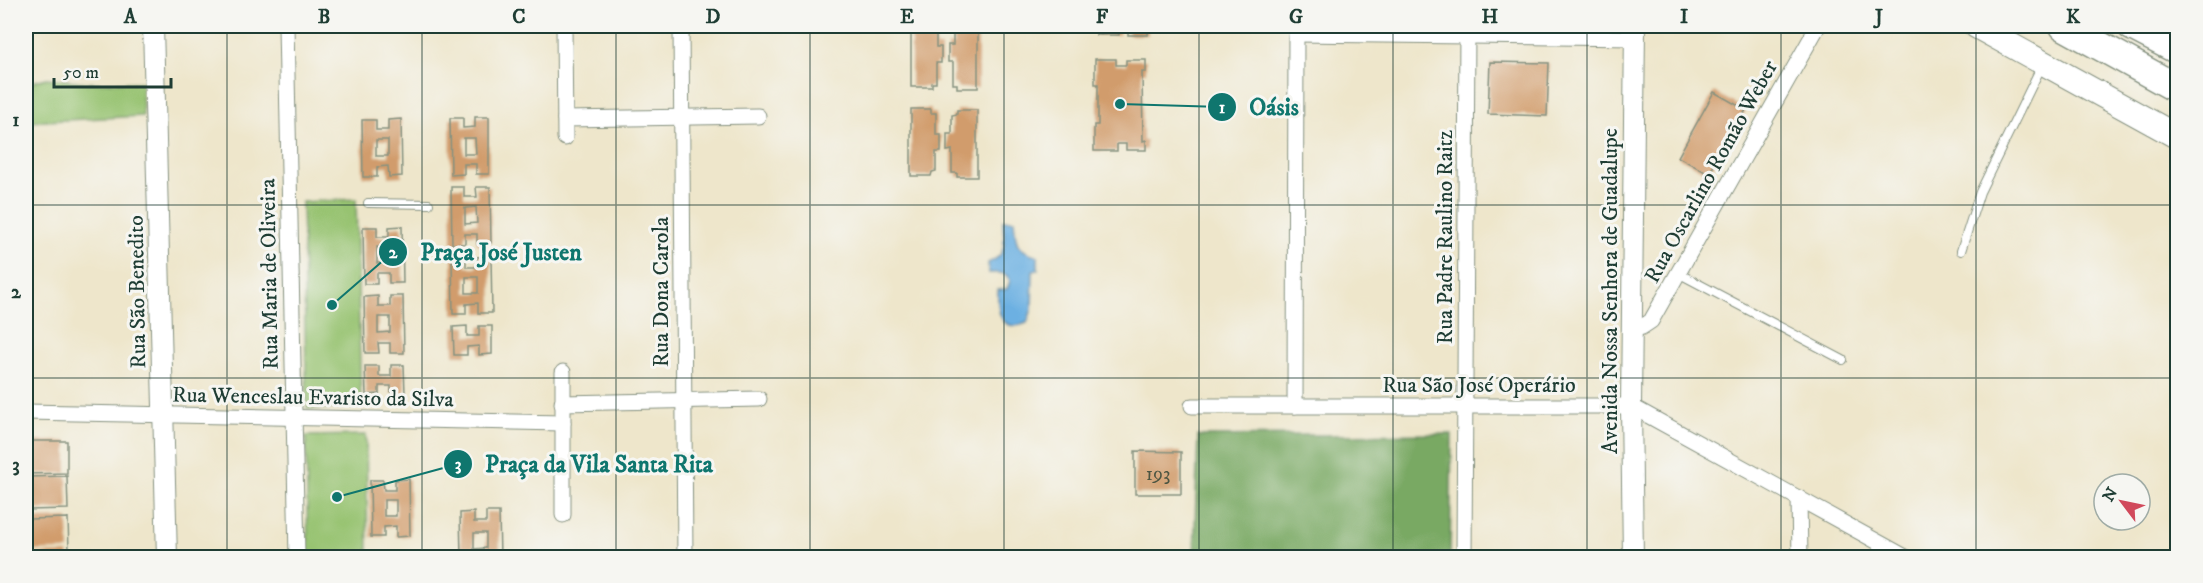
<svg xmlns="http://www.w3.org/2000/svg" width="2203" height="583" viewBox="0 0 2203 583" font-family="'IM FELL DW Pica',serif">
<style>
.green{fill:#97c371;stroke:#5b8052;stroke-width:1.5}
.forest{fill:#79a963;stroke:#4c734c;stroke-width:1.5}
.water{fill:#6cb0e2;stroke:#46768b;stroke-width:1.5}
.building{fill:#d19c6c;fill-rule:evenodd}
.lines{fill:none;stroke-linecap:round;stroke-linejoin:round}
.service-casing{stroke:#869280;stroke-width:10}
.minor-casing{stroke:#869280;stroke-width:17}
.tertiary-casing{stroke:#869280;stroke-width:22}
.primary-casing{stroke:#869280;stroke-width:26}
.motorway-casing{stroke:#869280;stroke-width:31}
.service{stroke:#fff;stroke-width:8}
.minor{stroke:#fff;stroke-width:15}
.tertiary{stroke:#fff;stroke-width:20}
.primary{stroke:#fff;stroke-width:24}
.motorway{stroke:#fff;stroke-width:28}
.grid{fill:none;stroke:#1f3d34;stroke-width:1.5;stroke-opacity:0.55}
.labels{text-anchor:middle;stroke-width:6;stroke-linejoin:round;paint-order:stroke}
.number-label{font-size:20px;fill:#4c5542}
.street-label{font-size:22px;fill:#1f3d34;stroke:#f6f6f2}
.leader{fill:none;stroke:#0f766e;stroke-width:2}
.callout-dot{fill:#0f766e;stroke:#f6f6f2;stroke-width:2}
.mark-label{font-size:18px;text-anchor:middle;font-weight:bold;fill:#fff}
.callout-label{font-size:24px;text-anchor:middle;font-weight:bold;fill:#0f766e;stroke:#f6f6f2;stroke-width:6;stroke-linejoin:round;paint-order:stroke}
.neatline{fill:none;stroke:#1f3d34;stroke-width:2}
.grid-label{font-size:20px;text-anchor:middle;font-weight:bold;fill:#1f3d34}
</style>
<rect width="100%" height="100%" fill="#f6f6f2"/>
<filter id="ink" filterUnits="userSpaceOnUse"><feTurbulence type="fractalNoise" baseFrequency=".0167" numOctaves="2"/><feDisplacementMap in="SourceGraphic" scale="12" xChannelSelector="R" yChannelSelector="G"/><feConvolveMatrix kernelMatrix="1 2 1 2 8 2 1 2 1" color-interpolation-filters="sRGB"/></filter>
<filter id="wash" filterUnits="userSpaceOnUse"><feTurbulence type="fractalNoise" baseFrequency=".008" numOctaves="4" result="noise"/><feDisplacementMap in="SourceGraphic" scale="24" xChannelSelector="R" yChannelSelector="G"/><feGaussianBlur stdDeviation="1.35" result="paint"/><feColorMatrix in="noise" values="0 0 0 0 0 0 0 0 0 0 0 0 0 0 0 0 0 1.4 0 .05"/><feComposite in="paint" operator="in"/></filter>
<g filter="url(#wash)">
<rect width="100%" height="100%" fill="#eee6cb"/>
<g class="green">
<path d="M47,78L90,83L142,82L143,116L26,122V88L35,81Z"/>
<path d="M356,199L361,408L307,409L302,202Z"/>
<path d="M366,435L368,557H308L306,436Z"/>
</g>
<path class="forest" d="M1452,434L1450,557H1194L1198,436Z"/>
<path class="water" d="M1003,220H1014C1016,243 1014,249 1038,256V270L1033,271L1032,309L1027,323C999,334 997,310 998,290L1007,289L1010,281C1007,271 997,273 989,273L988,263C1010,254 1003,241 1003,220Z"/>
<g id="blocks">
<g class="building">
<path d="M911,26H936V47H941V63H936V83H932V87H911Z"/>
<path d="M953,26H978V88H957V84H953V62H948V45H953Z"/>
<path d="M1097,26H1148V35H1128V28H1119V35H1096Z"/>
<path d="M1095,59H1116V65H1126V60H1146V72H1142L1143,141L1146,140V150H1126V144H1117V151H1094V125H1098V84H1095Z"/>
<path d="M1490,62L1549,63L1547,116L1488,114Z"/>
<path d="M1714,92L1746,110L1709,174L1678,157Z"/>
<path d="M911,109H931V113H936V135H941V152H936V171L932,172L931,176H911Z"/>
<path d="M957,110H977V177H957V173H952V150L947,151V134H952V115L957,114Z"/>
<path d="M475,117H489V174H476V164H464V174L451,175L450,118H463V128L475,127ZM464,138H475L476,154H464Z"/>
<path d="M401,119L402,176L389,177L388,166L377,167V177H363L362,120H376V130H388V120ZM376,140H388V156H376Z"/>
<path d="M451,187H464V197H477L476,187H490L491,243L477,244V234H465V244H452ZM476,207L477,223L465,224V208Z"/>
<path d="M402,226L403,283H389V273H377V284H364L363,227H377V237H389V227ZM377,247H389V263H377Z"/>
<path d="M491,256L492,313H478V303L466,304V314H453L452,257H466V267H477V257ZM466,277H478V293H466Z"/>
<path d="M378,296V306H390V296H403L404,353H390V343H378L379,353H365L364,297ZM378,317H390V332L378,333Z"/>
<path d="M467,326V336H479V326H492V354L479,355V346L467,347V355H454L453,327Z"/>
<path d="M391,365H404L405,394H391V386H379V394L366,395L365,366H379V376H391Z"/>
<path d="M26,441H67V473L27,474Z"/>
<path d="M1135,451L1181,452V494H1135Z"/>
<path d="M67,476L68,509L27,510V477Z"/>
<path d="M409,479L410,536L396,537V526L384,527V537H371L370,480H383L384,490H395V480ZM384,500H396V516H384Z"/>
<path d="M474,512V522H486V512H499L500,558H461L460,513ZM474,533H486V548L474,549Z"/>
<path d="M68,518L69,550L28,551V519Z"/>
<path d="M68,553L69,558H28V554Z"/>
</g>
</g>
</g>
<g filter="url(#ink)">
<use href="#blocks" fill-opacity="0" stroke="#869280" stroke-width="1.5"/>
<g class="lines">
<defs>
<g id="service">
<path d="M368,203L429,204"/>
<path d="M1961,251L1980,192L2042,65"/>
<path d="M1678,273L1843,360"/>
</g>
<g id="minor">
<path d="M286,26L297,558"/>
<path d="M564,26L565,138"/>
<path d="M681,26L685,558"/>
<path d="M1296,34L1635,38"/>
<path d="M565,119L758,116"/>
<path d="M1632,330L1642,327L1651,321L1818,26"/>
<path d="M563,372V515"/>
<path d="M562,403L759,399"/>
<path d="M1192,406H1631L1907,558"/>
<path d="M1295,406L1296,26"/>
<path d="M26,412L563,423"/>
<path d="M1799,498L1800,558"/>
<path d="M1464,558L1467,26"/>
</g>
<g id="tertiary">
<path d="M153,26L167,558"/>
<path d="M1633,558L1631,406L1635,26"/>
</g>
<path id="primary" d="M1976,26L2178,137"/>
<g id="motorway">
<path d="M2064,26L2178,89"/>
<path d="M2132,26L2178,50"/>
</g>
</defs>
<use href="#service" class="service-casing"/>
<use href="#minor" class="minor-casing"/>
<use href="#tertiary" class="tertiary-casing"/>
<use href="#primary" class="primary-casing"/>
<use href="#motorway" class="motorway-casing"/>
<use href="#service" class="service"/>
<use href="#minor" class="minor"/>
<use href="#tertiary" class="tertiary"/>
<use href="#primary" class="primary"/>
<use href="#motorway" class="motorway"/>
</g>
</g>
<path class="grid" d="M227,26V558M422,26V558M616,26V558M810,26V558M1004,26V558M1199,26V558M1393,26V558M1587,26V558M1781,26V558M1976,26V558M26,205H2178M26,378H2178"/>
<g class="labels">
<g class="number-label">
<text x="1158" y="480">193</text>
</g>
<g class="street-label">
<text transform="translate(1710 171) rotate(-61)" y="8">Rua Oscarlino Romão Weber</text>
<text transform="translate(1444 237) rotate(-90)" y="8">Rua Padre Raulino Raitz</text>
<text transform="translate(268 274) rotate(-91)" y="8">Rua Maria de Oliveira</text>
<text transform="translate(1609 291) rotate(-90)" y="8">Avenida Nossa Senhora de Guadalupe</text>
<text transform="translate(136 292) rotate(-91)" y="8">Rua São Benedito</text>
<text transform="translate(660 292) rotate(-90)" y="8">Rua Dona Carola</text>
<text x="1479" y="392">Rua São José Operário</text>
<text transform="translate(313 396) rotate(1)" y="8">Rua Wenceslau Evaristo da Silva</text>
</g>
</g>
<path class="leader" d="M1120 104L1222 107M332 305L393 252M337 497L458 464"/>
<g class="callout-dot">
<circle cx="1120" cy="104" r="6"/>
<circle cx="332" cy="305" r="6"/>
<circle cx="337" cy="497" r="6"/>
<circle cx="1222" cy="107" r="15"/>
<circle cx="393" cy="252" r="15"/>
<circle cx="458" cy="464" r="15"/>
</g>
<g class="mark-label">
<text x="1222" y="113">1</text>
<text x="393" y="258">2</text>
<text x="458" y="470">3</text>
</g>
<g class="callout-label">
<text x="1274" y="115">Oásis</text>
<text x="501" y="260">Praça José Justen</text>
<text x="599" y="472">Praça da Vila Santa Rita</text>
</g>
<rect width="2203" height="583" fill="none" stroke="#f6f6f2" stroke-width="66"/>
<g transform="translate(2122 502) rotate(302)"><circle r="28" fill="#f6f6f2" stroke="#a0aca6" stroke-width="1.5"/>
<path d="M0-4.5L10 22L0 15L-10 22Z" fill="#d1495b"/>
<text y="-9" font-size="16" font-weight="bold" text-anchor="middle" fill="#1f3d34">N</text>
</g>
<path d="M54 78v9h117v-9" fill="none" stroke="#1f3d34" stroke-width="3"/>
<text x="63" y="78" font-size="18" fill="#1f3d34" stroke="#f6f6f2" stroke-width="4.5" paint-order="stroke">50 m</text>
<rect x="33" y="33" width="2137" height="517" class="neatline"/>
<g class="grid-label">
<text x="130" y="23">A</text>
<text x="324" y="23">B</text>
<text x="519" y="23">C</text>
<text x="713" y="23">D</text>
<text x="907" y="23">E</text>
<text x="1102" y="23">F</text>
<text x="1296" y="23">G</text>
<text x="1490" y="23">H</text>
<text x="1684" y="23">I</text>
<text x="1879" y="23">J</text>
<text x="2073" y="23">K</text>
<text x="16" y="126">1</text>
<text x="16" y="298">2</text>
<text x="16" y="471">3</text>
</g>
</svg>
